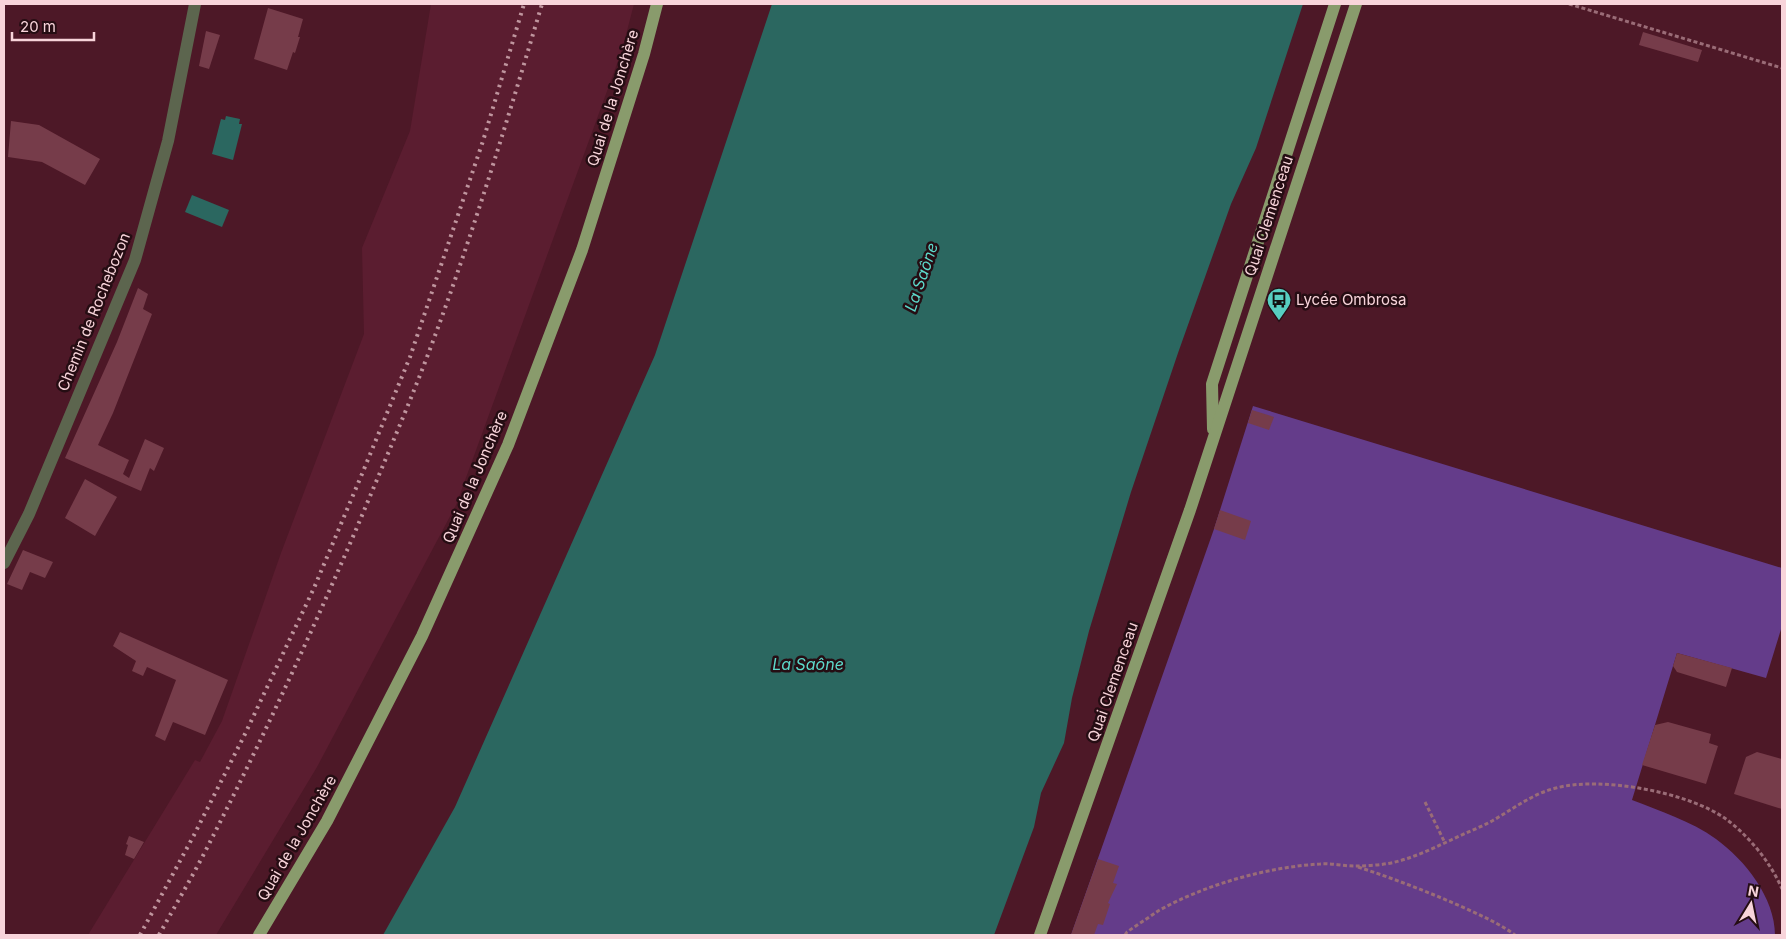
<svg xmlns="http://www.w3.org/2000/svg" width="1786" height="939" viewBox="0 0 1786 939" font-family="Inter,sans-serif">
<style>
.built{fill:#5b1d30}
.green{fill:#643c8a}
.water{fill:#2b6760}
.building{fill:#763c4a}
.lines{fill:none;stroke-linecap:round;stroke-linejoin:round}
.path{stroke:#9a6c77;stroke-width:3;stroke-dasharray:4 2.5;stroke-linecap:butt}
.minor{stroke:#5c654e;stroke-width:12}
.major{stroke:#899b6c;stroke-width:12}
.rail{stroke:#bf959e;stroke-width:4;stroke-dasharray:2.5 5;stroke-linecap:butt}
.labels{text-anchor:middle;stroke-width:5;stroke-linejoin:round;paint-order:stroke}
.street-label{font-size:15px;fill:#f8d4da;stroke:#250d13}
.poi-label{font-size:15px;fill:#f8d4da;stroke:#250d13;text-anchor:start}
.water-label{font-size:16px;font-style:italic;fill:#5dd9cb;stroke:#250d13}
</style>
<rect width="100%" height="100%" fill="#4d1827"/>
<path class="built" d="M431,4H634L622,50L456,505L317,767L216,935H88L195,760L200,762L222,721L281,553L364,334L362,248L410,131Z"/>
<path class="green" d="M1253,406L1782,568V626L1766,678L1677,653L1632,800C1660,811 1691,821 1716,839C1745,860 1775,898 1775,935H1071L1214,529Z"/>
<g class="water">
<path d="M772,4H1303L1256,148L1231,204L1178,353L1131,492L1089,631L1072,698L1064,743L1041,793L1034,827L994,935H383L455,807L655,355Z"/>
<path d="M226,116L240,119L239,124H242L233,160L212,154L221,119L225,120Z"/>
<path d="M192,195L229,210L222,227L185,212Z"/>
</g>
<g class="building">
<path d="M268,8L303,19L298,37H300L295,53L293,52L287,70L254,59Z"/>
<path d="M206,31L220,35L209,69L199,66Z"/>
<path d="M1643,32L1702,50L1698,62L1639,45Z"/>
<path d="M11,121L39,125L100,159L85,185L42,162L8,157Z"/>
<path d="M138,288L148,294L143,309L152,314L113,413L98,445L129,460L123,474L129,478L145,439L164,448L154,471L150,468L141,491L65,458L117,342Z"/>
<path d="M1252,410L1274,417L1269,430L1248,423Z"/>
<path d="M85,479L117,497L95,536L65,518Z"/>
<path d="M1220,510L1251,521L1245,540L1214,529Z"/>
<path d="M23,550L53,562L45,578L30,572L22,590L7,584Z"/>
<path d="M120,632L228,680L205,735L173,722L165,741L155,736L176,680L147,667L143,676L132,671L136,661L113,646Z"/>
<path d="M1677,653L1732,668L1726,687L1677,672L1673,666Z"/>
<path d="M1668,722L1711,734L1709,743L1718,746L1706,784L1642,765L1655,725Z"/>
<path d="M1757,752L1782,759V809L1734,794L1746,757Z"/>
<path d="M129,836L144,842L134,859L125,855L128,845L126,844Z"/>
<path d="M1098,859L1119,866L1113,883L1117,884L1108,903L1110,904L1103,925L1098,924L1094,935H1071Z"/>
</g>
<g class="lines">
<g class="path">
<path d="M1569,4L1782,68"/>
<path d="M1425,802L1445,843"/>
<path d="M1358,867C1395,879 1431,893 1467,909C1484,917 1500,924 1515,935"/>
<path d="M1125,935L1127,932C1137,925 1148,918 1158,911C1204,885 1267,867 1320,864C1331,863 1343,866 1354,866C1368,866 1385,865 1399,861C1417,856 1434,848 1451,840C1465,833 1479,828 1492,821C1513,809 1532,794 1556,788C1601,776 1688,792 1726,819C1749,836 1771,863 1782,889"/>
</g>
<path class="minor" d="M4,563L29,514L135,260L168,141L195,4"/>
<g class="major">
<path d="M1213,429L1212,384L1335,4"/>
<path d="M259,935L327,821L422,636L508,445L582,250L644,54L657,4"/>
<path d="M1040,935L1190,510L1356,4"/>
</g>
<g class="rail">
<path d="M140,935L194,835L245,734L314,588L362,474L410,357L483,141L524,4"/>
<path d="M159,935C176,904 194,874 210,842C263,738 312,632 358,525C380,472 403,419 424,365C469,247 506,125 542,4"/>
</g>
</g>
<defs>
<symbol id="bus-pin" viewBox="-11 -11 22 30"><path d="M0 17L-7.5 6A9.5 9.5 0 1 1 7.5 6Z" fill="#57cec1" stroke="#250d13"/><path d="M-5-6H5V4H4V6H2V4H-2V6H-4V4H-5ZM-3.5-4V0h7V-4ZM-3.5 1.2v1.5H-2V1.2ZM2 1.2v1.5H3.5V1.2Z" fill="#111"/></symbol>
</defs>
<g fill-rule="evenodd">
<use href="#bus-pin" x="1265" y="286" width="28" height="38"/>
</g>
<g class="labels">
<g class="street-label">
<text transform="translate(613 98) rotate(-73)" y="5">Quai de la Jonchère</text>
<text transform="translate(1269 216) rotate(-72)" y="5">Quai Clemenceau</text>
<text transform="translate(94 312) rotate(-68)" y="5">Chemin de Rochebozon</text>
<text transform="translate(475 477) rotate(-67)" y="5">Quai de la Jonchère</text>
<text transform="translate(1113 682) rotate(-71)" y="5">Quai Clemenceau</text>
<text transform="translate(297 838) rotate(-60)" y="5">Quai de la Jonchère</text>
</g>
<g class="poi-label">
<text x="1296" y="305">Lycée Ombrosa</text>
</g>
<g class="water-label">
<text transform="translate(921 277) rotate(-71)" y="6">La Saône</text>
<text x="808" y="670">La Saône</text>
</g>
</g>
<rect width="1786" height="939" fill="none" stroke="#f8d4da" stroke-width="10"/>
<g transform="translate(1751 904) rotate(10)" stroke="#250d13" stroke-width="4" paint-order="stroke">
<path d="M0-4L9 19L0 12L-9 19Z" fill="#f8d4da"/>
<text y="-8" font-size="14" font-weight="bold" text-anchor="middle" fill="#f8d4da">N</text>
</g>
<path d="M12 32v8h82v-8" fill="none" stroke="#f8d4da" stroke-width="2.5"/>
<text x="20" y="32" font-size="15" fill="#f8d4da" stroke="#250d13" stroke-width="4" paint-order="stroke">20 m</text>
</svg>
